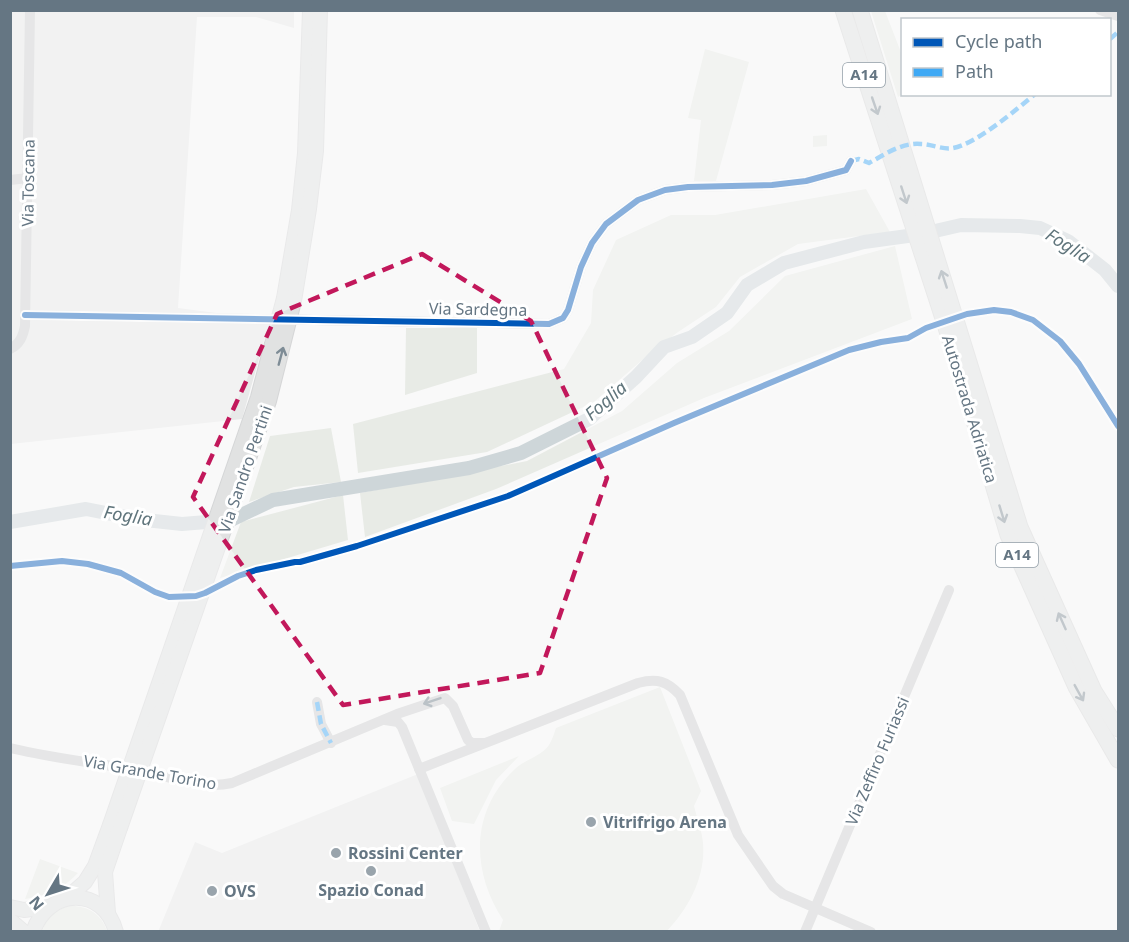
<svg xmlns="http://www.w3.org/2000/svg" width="1129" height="942" viewBox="0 0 1129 942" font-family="'Noto Sans',sans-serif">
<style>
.built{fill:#e8e9e9}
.green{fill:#e8ebe6}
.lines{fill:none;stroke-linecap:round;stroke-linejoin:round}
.river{stroke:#ced6d9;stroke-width:14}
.major-casing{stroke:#d5d6d7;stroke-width:16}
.highway-casing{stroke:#d5d6d6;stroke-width:17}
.minor{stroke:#cecfd0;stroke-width:10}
.major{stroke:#e1e2e2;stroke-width:14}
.highway{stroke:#e1e2e2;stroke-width:15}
.major-bridge-casing{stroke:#d5d6d7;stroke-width:16;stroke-linecap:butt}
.major-bridge{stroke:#e1e2e2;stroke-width:14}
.quiet{stroke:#3fa9f5;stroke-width:4.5;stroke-dasharray:9 4.5;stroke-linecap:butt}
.cycleway-casing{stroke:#fff;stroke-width:10}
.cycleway{stroke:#0057b8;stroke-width:6}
.oneway{stroke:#7e8c96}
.oneway2{stroke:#707f8b}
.marked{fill:none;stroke:#c2185b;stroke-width:4.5;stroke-dasharray:12 8;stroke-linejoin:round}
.poi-dot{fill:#99a4ac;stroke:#fff;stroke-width:2}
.labels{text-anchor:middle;stroke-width:6;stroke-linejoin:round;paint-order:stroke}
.shield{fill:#fff;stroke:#939fa8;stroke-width:1.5}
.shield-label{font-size:15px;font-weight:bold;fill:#657683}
.street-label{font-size:16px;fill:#657683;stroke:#fff}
.poi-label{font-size:16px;font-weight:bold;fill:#657683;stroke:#fff;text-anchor:start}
.water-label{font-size:18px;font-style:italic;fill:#60757c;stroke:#fff}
</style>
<rect width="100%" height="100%" fill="#f9f9f9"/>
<g class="built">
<path d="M10,11H294V28L256,17H197L178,308L232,315L271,316L242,419L11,444Z"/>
<path d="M418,774L480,932H158L195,842L222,853Z"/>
</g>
<g class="green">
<path d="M871,11H885L902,55V94L898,97Z"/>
<path d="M705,49L749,62L716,181H694L701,120L688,118Z"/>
<path d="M827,135V146L813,147V136Z"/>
<path d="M866,189L890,232L798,244L740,277L716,307L678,332L649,354L594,402L487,452L358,473L353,424L564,369L591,323L593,290L616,240L671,215H715Z"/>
<path d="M895,246L912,319L704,398L496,489L365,537L360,493L527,461L622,411L677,363L729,331L785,276Z"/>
<path d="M406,328H477V373L405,395Z"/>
<path d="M331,428L341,482L294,487L249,502L270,436Z"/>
<path d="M343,495L348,540L220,578L241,522Z"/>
<path d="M660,687L701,791L694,806C697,818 702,831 703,843C706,876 689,908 667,931H499L503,920C471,871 470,811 515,769C524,760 542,756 549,745C552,740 554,734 556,728Z"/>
<path d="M519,756L496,780L474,824L452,821L440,788Z"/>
<path d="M40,859L78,873C64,888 46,896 25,899Z"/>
<path d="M69,906C88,905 101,914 107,931L42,932C46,918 55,910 69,906Z"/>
</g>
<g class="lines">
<path class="river" d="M10,522L86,509L136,519L182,524L231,520L273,500L469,468L521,453L589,419L636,377L664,347L692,337L727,313L747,285L784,263L864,242L922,234L961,225L1020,226L1040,228L1068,241L1105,270L1118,286"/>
<defs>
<g id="major">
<path d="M284,298L299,210L305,153L310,10"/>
<path d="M294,301L309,209L316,151L320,10"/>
<path d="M67,898L85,882L95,866L110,825"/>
<path d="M10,907L24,910L49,907"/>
<path d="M108,913L105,872L120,828"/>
<path d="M10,920L24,932"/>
<path d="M33,932C47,888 104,885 116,932"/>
</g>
<g id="highway">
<path d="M843,10L949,337L1008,535L1076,687L1118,760"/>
<path d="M860,10L1020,527L1094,691L1118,729"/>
</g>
</defs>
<use href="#major" class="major-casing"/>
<use href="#highway" class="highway-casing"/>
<g class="minor">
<path d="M1100,10L1118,16"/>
<path d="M10,180L28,178"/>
<path d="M25,315L549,324L563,318L568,310L581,267L592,243L606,224L638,200L665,190L688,187L772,185L806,181L846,170L851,161"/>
<path d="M10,349C20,344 23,336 25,326L30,10"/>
<path d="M317,702L321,724L331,743"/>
<path d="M385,720L398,722L402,727L486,932"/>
<path d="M10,748C52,758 95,763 138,770C169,776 201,790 232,783L397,714L445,698L453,706L468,740L472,743H483"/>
<path d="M419,769L638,683C657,678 667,681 680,695L738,835L773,886L783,894L871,932"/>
<path d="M805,932L949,590"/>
</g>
<use href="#major" class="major"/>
<use href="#highway" class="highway"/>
<defs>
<g id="major-bridge">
<path d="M110,825L258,397L284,298"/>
<path d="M120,828L269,401L294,301"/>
</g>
</defs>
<use href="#major-bridge" class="major-bridge-casing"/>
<use href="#major-bridge" class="major-bridge"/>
<g class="quiet">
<path d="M1110,39L1118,32"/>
<path d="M851,161L859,159L869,163C884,155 902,142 921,144C931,144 943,150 953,148C976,144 1016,110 1035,94"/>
<path d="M317,702L321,724L331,743"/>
</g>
<defs>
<g id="cycleway">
<path d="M25,315L549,324L563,318L568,310L581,267L592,243L606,224L638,200L665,190L688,187L772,185L806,181L846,170L851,161"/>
<path d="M10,566L62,561L88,564L121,573L155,592L169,597L196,596L205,593L238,576L256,570L295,562H300L357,546L508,496L674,423L849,350L881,342L908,338L926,328L967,314L994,310L1011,312L1033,320L1060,341L1079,364L1118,426"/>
</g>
</defs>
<use href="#cycleway" class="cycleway-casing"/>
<use href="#cycleway" class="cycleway"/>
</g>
<defs><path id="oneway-shaft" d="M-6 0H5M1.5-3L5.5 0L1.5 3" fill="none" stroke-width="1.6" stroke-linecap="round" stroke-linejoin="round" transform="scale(1.5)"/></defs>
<g class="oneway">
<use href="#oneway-shaft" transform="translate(875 106) rotate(71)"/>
<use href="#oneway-shaft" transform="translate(904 195) rotate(72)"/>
<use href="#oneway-shaft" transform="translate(944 279) rotate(-108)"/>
<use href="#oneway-shaft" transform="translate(281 356) rotate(-75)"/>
<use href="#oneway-shaft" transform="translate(1002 514) rotate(73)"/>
<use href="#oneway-shaft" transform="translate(1062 621) rotate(-114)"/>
<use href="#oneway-shaft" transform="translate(1079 693) rotate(61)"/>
</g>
<use class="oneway2" href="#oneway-shaft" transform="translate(432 701) rotate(161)"/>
<path d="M0 0H1129V942H0ZM422,254L531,321L607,478L540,673L343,705L193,497L277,314Z" fill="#f9f9f9" fill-opacity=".55" fill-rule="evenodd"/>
<path class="marked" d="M422,254L531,321L607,478L540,673L343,705L193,497L277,314Z"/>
<g class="poi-dot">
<circle cx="591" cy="822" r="6"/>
<circle cx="336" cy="853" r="6"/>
<circle cx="371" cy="871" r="6"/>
<circle cx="212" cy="891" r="6"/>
</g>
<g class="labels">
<g class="shield">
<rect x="843" y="63" width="42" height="24" rx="4.5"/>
<rect x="996" y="543" width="42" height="24" rx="4.5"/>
</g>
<g class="shield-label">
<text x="864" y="80">A14</text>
<text x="1017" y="560">A14</text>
</g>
<g class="street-label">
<text transform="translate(28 183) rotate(-89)" y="6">Via Toscana</text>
<text transform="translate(478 309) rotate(1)" y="6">Via Sardegna</text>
<text transform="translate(970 409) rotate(73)" y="6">Autostrada Adriatica</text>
<text transform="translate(245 469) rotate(-71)" y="6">Via Sandro Pertini</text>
<text transform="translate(877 761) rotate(-67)" y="6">Via Zeffiro Furiassi</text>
<text transform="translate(150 772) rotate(10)" y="6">Via Grande Torino</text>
</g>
<g class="poi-label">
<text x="603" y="828">Vitrifrigo Arena</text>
<text x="348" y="859">Rossini Center</text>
<text x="371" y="896" text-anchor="middle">Spazio Conad</text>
<text x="224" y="897">OVS</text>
</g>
<g class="water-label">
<text transform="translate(1068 246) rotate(32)" y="6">Foglia</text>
<text transform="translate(606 401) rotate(-41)" y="6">Foglia</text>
<text transform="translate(128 516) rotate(9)" y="6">Foglia</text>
</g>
</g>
<rect width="1129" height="942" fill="none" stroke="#657683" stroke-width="24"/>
<rect x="901" y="18" width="210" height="78" fill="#ffffff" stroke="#c1c8cd" stroke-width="1.5"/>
<rect x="913" y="38" width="30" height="9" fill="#0057b8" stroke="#c1c8cd" stroke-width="1.5"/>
<text x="955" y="48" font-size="18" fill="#657683">Cycle path</text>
<rect x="913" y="68" width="30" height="9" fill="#3fa9f5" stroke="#c1c8cd" stroke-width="1.5"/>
<text x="955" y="78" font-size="18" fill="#657683">Path</text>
<g transform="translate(48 894) rotate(231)" stroke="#ffffff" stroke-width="4.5" paint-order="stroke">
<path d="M0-4.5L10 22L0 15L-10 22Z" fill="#657683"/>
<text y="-9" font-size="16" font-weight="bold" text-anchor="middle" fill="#657683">N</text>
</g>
</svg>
